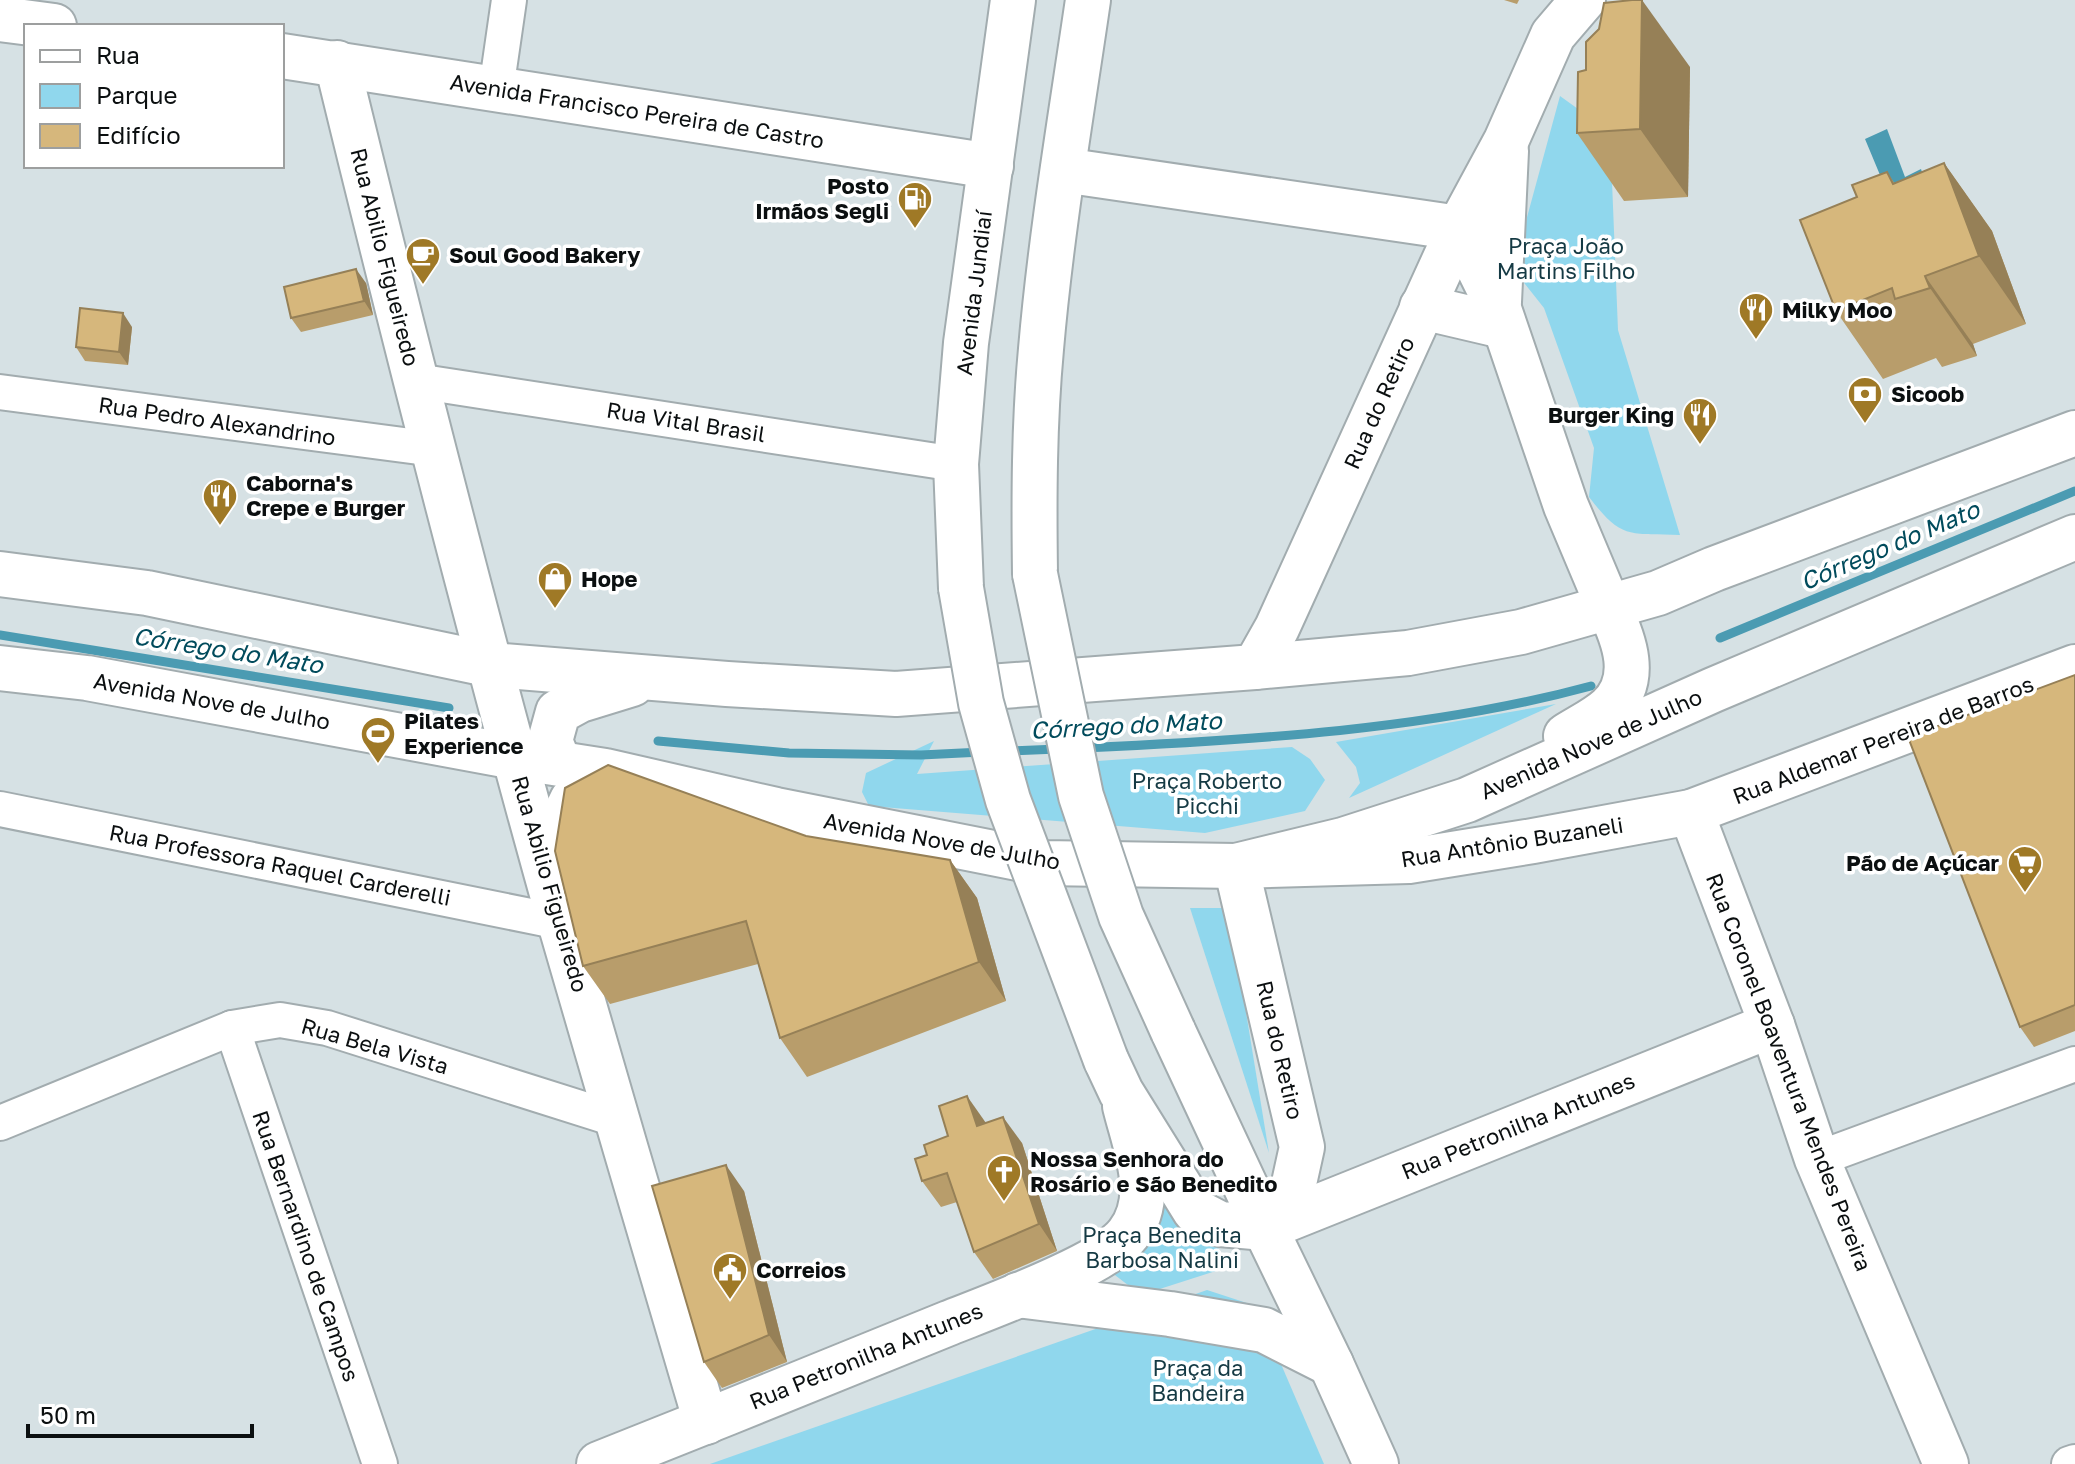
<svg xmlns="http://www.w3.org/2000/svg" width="2075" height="1464" viewBox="0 0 2075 1464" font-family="'Golos Text',sans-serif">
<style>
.green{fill:#90d7ed}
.water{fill:#4b9bb2}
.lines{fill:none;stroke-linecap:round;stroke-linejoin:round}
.stream{stroke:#4b9bb2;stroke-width:9}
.street-casing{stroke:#a2acaf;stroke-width:38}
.secondary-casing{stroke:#a2acaf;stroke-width:48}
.primary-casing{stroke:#a2acaf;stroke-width:48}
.street{stroke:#fff;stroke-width:34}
.secondary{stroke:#fff;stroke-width:44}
.primary{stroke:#fff;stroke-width:44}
.primary-bridge-casing{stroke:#a2acaf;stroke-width:48;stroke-linecap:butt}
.primary-bridge{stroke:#fff;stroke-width:44}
.wall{fill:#b89d6b}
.shaded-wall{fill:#968057}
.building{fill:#d6b77c;stroke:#968057;stroke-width:2}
.labels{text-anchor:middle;stroke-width:7;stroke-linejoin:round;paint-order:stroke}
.street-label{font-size:22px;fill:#0b0f10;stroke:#fff}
.poi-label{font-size:22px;font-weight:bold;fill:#0b0f10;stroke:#fff;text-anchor:start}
.park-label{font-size:22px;fill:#153a44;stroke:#fff}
.water-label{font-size:24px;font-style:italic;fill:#014b5c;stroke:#fff}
</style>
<rect width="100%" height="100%" fill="#d6e1e4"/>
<g class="green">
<path d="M1560,96L1610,132L1618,330L1680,535C1628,533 1622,540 1589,497L1594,448L1544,308L1517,274V254Z"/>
<path d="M1556,704L1349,798L1360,783L1356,767L1336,742Z"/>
<path d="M934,741L917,774L1292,747L1310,759L1325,780L1305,811L1205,833L869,806L862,792L866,773Z"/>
<path d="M1190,908H1229L1269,1153Z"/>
<path d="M1166,1203L1216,1236L1222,1269L1141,1295L1077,1246Z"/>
<path d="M1207,1290L1256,1306L1324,1464H710Z"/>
</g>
<path class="water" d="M1887,129L1905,177L1921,169L1926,184L1890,199L1865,139Z"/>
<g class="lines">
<g class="stream">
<path d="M0,635L449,708"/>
<path d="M1720,638L2075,491"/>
<path d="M658,741L789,753L921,755L982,752"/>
<path d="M1084,748C1252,740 1429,730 1591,686"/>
<path d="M1008,751L1058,749"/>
</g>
<defs>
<g id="street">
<path d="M496,90L509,0"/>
<path d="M416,381L956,464"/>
<path d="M0,392L434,449"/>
<path d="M0,809L560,922"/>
<path d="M232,1028L380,1464"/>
<path d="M0,1123L232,1028L280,1020L327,1028L618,1120"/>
<path d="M1817,1159L2075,1064"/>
<path d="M2069,1464L2075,1462"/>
</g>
<g id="secondary">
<path d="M0,19L54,26"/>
<path d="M282,56L991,166"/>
<path d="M337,63C407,351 481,640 561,926C608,1092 658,1256 706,1422"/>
<path d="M1063,170L1459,228L1499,309L1566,506L1609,608"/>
<path d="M1499,302L1506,151"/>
<path d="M1422,307L1503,326"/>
<path d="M1255,667L1277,628L1459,228L1506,141L1553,35L1583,0"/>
<path d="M1691,812L1772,1025L1817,1159L1946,1464"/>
<path d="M1265,1228L1293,1188L1302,1147L1236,866L1409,861L1533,841L1691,812L2075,667"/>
<path d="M1265,1228L1772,1025"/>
<path d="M1265,1228L1331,1364L1376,1464"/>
<path d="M1018,1295L1170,1314L1264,1330L1331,1364"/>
<path d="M599,1464C716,1418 833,1370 949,1323C989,1307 1105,1265 1128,1234C1157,1197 1135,1147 1125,1106"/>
</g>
<g id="primary">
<path d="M0,574L147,593L492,665L727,684L896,694L1255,667L1408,653L1521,632L1658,593L1714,569L2075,433"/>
<path d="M1035,574C1034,499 1034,424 1041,349C1051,233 1071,116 1088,0"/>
<path d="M961,588L956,464L966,343L1013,0"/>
<path d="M0,668L87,678L515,757L605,771L776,810L1043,863L1236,866L1343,840L1467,800L1713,690L2075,537"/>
<path d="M1566,736C1580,727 1597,719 1609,708C1640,680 1624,639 1609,608"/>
<path d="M559,763L550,741L558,712L580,700L632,684"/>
<path d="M558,913L554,837L572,800L593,781"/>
<path d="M1106,1060L1121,1092L1195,1211L1220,1224L1265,1228L1173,1031"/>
</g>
</defs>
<use href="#street" class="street-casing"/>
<use href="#secondary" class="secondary-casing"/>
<use href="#primary" class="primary-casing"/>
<use href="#street" class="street"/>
<use href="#secondary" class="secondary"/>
<use href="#primary" class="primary"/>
<defs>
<g id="primary-bridge">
<path d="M1035,574L1081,796L1121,916L1173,1031"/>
<path d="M961,588L981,703L1008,800L1106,1060"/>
</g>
</defs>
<use href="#primary-bridge" class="primary-bridge-casing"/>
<use href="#primary-bridge" class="primary-bridge"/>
</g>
<g class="wall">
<path d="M1504,0H1519L1517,4Z"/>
<path d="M1690,67L1688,197L1624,201L1577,133Z"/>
<path d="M1944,163L1992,231L2026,324L1973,344L1977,356L1942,367L1936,358L1883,379L1836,311L1857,197L1887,172L1895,184Z"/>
<path d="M366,283L373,315L301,332L291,318Z"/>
<path d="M132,327L128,365L85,361L76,347Z"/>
<path d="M2075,675V1031L2034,1047L2020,1027Z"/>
<path d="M806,836L950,860L977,898L1006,1001L807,1077L780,1038L758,964L610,1004L583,966Z"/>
<path d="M986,1123L1022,1143L1057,1251L993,1279L974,1252L957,1202L941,1207L922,1181L927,1155Z"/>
<path d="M744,1191L787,1362L722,1388L704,1362Z"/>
</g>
<g class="shaded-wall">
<path d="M1642,0L1690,67L1688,197L1640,129Z"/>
<path d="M1944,163L1992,231L2026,324L1979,256Z"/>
<path d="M356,269L366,283L373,315L364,301Z"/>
<path d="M1925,276L1973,344L1977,356L1930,288Z"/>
<path d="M123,313L132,327L128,365L119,352Z"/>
<path d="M950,860L977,898L1006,1001L979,962Z"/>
<path d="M967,1096L986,1123L977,1126Z"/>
<path d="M1003,1117L1022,1143L1057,1251L1039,1224Z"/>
<path d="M726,1165L744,1191L787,1362L769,1335Z"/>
</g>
<g class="building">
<path d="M1632,0H1642L1640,129L1577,133L1578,72L1586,70V42L1599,29L1604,3Z"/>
<path d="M1944,163L1979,256L1925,276L1930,288L1895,299L1892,288L1836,311L1800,220L1857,197L1852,185L1887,172L1893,184Z"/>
<path d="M356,269L364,301L291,318L284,287Z"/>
<path d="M80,308L123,313L119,352L76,347Z"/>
<path d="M2075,675V1005L2020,1027L1908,737Z"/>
<path d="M608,765L806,836L950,860L979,962L780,1038L746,921L583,966L555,851L565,788Z"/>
<path d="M967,1096L977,1126L1003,1117L1039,1224L974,1252L947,1173L922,1181L915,1159L927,1155L924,1145L948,1136L939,1106Z"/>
<path d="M726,1165L769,1335L704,1362L652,1186Z"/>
</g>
<defs>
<symbol id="fuel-pin" viewBox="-11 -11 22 30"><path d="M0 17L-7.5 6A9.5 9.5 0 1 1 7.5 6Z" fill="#9f7926" stroke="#fff"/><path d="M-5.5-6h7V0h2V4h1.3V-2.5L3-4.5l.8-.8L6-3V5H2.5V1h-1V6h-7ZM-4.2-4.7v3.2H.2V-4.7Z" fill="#fff"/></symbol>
<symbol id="cafe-pin" viewBox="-11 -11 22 30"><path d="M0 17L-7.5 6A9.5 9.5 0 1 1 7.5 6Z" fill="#9f7926" stroke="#fff"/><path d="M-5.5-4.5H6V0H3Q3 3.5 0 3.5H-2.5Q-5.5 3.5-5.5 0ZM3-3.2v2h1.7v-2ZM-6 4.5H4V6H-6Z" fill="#fff"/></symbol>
<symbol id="restaurant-pin" viewBox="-11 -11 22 30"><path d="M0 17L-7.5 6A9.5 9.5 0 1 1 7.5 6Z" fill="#9f7926" stroke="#fff"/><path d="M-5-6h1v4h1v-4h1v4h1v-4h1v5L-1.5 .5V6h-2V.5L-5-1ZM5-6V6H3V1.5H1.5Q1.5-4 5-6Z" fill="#fff"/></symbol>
<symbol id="bank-pin" viewBox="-11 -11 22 30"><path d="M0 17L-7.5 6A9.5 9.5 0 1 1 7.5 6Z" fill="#9f7926" stroke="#fff"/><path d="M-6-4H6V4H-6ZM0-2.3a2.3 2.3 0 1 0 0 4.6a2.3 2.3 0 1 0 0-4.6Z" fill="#fff"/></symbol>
<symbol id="shop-pin" viewBox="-11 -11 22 30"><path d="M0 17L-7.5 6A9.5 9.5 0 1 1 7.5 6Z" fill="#9f7926" stroke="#fff"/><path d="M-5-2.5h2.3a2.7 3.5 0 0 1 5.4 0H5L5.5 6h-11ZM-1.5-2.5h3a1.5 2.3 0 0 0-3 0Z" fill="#fff"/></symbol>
<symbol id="stadium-pin" viewBox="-11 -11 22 30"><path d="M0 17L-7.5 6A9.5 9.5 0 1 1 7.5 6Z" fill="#9f7926" stroke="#fff"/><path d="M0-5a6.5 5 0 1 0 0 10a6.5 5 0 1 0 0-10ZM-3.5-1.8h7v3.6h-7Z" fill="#fff"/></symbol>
<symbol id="supermarket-pin" viewBox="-11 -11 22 30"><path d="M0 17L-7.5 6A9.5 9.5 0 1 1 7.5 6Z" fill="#9f7926" stroke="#fff"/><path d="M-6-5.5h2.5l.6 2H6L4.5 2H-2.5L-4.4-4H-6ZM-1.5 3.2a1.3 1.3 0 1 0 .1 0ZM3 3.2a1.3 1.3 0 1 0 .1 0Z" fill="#fff"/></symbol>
<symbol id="church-pin" viewBox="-11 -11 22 30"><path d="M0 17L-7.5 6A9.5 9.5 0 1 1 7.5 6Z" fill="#9f7926" stroke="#fff"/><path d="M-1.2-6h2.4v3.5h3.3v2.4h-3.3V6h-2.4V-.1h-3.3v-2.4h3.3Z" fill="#fff"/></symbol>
<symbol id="civic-pin" viewBox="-11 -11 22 30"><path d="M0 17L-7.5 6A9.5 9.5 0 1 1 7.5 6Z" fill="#9f7926" stroke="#fff"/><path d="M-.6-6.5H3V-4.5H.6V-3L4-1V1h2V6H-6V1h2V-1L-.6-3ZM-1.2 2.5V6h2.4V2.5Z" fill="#fff"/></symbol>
</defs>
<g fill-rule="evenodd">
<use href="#fuel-pin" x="895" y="179" width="40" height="54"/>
<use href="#cafe-pin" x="403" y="235" width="40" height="54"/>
<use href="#restaurant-pin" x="1736" y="290" width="40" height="54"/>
<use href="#bank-pin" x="1845" y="374" width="40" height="54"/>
<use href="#restaurant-pin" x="1680" y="395" width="40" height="54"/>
<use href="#restaurant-pin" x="200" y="476" width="40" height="54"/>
<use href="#shop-pin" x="535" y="559" width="40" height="54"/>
<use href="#stadium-pin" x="358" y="714" width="40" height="54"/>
<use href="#supermarket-pin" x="2005" y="843" width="40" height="54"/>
<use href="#church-pin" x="984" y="1152" width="40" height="54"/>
<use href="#civic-pin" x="710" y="1250" width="40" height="54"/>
</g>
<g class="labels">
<g class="street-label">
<text transform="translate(637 111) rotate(9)" y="8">Avenida Francisco Pereira de Castro</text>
<text transform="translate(385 257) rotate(76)" y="8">Rua Abilio Figueiredo</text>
<text transform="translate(974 293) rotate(-83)" y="8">Avenida Jundiaí</text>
<text transform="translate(1379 403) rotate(-66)" y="8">Rua do Retiro</text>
<text transform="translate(217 421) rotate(8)" y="8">Rua Pedro Alexandrino</text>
<text transform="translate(686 422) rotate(9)" y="8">Rua Vital Brasil</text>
<text transform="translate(212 701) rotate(10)" y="8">Avenida Nove de Julho</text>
<text transform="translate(1883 740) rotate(-21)" y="8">Rua Aldemar Pereira de Barros</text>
<text transform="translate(1591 744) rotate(-24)" y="8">Avenida Nove de Julho</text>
<text transform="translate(942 841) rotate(10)" y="8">Avenida Nove de Julho</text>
<text transform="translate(1512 842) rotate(-9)" y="8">Rua Antônio Buzaneli</text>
<text transform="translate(280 865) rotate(11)" y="8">Rua Professora Raquel Carderelli</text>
<text transform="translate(550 884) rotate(74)" y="8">Rua Abilio Figueiredo</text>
<text transform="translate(375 1046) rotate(16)" y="8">Rua Bela Vista</text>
<text transform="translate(1280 1050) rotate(77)" y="8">Rua do Retiro</text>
<text transform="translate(1789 1072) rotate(69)" y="8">Rua Coronel Boaventura Mendes Pereira</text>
<text transform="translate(1518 1126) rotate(-22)" y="8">Rua Petronilha Antunes</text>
<text transform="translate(306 1246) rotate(71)" y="8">Rua Bernardino de Campos</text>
<text transform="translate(866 1356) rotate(-22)" y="8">Rua Petronilha Antunes</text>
</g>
<g class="poi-label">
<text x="889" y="194" text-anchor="end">Posto<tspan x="889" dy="25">Irmãos Segli</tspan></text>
<text x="449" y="263">Soul Good Bakery</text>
<text x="1782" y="318">Milky Moo</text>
<text x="1891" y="402">Sicoob</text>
<text x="1674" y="423" text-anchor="end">Burger King</text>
<text x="246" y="491">Caborna's<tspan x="246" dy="25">Crepe e Burger</tspan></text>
<text x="581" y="587">Hope</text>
<text x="404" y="729">Pilates<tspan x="404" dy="25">Experience</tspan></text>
<text x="1999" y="871" text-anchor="end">Pão de Açúcar</text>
<text x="1030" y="1167">Nossa Senhora do<tspan x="1030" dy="25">Rosário e São Benedito</tspan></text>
<text x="756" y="1278">Correios</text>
</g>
<g class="park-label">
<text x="1566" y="254">Praça João<tspan x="1566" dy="25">Martins Filho</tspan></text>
<text x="1207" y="789">Praça Roberto<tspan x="1207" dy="25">Picchi</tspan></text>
<text x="1162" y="1243">Praça Benedita<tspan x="1162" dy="25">Barbosa Nalini</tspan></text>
<text x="1198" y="1376">Praça da<tspan x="1198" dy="25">Bandeira</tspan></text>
</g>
<g class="water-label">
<text transform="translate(1890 546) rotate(-23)" y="8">Córrego do Mato</text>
<text transform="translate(228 651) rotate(9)" y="8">Córrego do Mato</text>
<text transform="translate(1126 726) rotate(-3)" y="8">Córrego do Mato</text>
</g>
</g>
<rect x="24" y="24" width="260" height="144" fill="#ffffff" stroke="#9d9f9f" stroke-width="2"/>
<rect x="40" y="50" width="40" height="12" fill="#ffffff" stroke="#9d9f9f" stroke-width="2"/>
<text x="96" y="64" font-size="24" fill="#0b0f10">Rua</text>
<rect x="40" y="84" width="40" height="24" fill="#90d7ed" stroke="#9d9f9f" stroke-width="2"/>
<text x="96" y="104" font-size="24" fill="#0b0f10">Parque</text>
<rect x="40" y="124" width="40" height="24" fill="#d6b77c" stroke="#9d9f9f" stroke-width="2"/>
<text x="96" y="144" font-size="24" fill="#0b0f10">Edifício</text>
<path d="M28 1424v12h224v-12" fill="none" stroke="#0b0f10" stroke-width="4"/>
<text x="40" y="1424" font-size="24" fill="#0b0f10" stroke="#ffffff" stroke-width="6" paint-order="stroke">50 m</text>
</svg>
